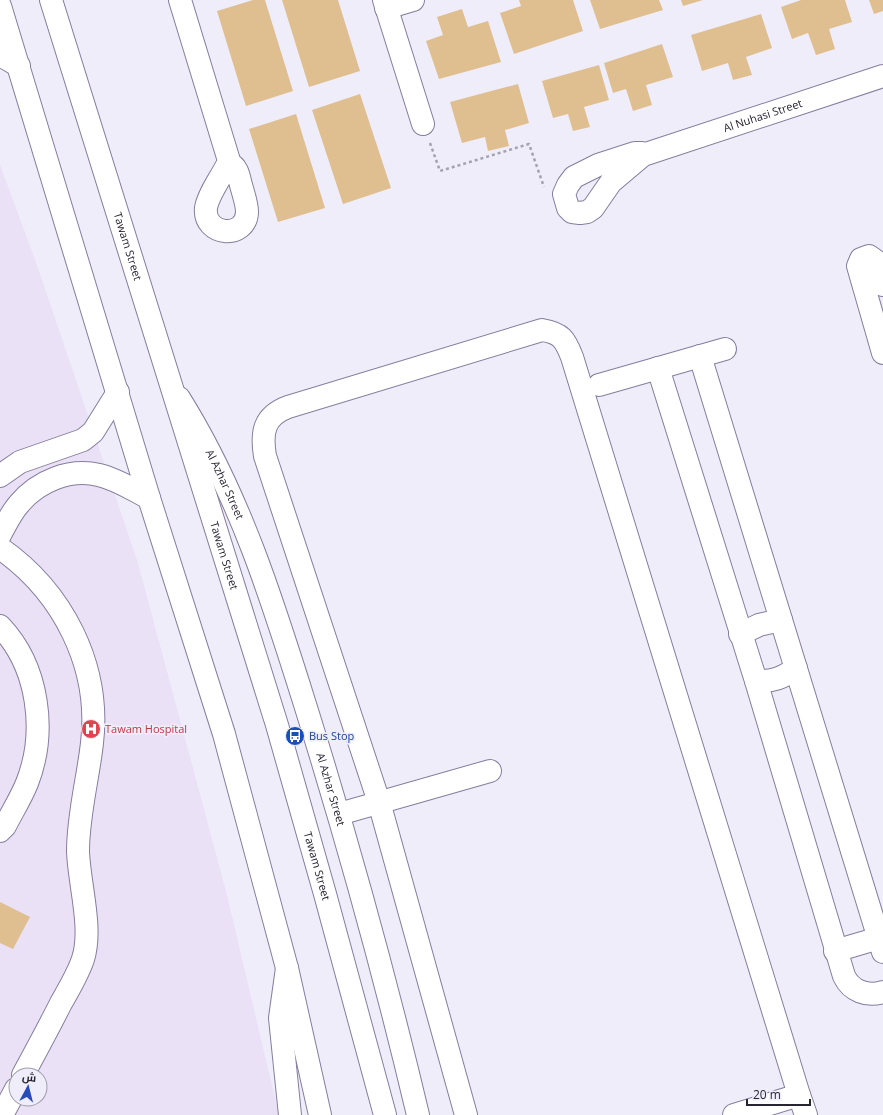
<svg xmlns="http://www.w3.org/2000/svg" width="883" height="1115" viewBox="0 0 883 1115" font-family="'Open Sans',Cairo,sans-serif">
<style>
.medical{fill:#eae1f6;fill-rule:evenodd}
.building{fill:#dfbf90}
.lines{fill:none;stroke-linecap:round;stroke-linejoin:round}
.minor-casing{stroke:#857d9d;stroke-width:24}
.major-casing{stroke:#857d9d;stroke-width:24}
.path{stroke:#a5a2b0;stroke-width:2.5;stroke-dasharray:3 3;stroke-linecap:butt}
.minor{stroke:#fff;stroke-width:22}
.major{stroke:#fff;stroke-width:22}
.labels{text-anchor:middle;stroke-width:3.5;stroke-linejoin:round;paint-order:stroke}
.street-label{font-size:11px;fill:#282431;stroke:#f0edfb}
.health-label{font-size:11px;fill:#be3a42;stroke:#f0edfb;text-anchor:start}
.transit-label{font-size:11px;fill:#164399;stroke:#f0edfb;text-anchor:start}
</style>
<rect width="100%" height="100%" fill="#f0edfb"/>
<path class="medical" d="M0,165L36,262L138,563L227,895L279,1115H0ZM16,1075H40V1099H16Z"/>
<g class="building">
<path d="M253,0H265L293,91L246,106L217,11Z"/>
<path d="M282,0H338L360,71L309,87Z"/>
<path d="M519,0H573L583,31L514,54L500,13L521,6Z"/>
<path d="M590,0H659L663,10L600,29Z"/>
<path d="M681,0H703L683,6Z"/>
<path d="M801,0H845L852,22L829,29L835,49L816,55L808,33L792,39L781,7Z"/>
<path d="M869,0H883V11L874,14Z"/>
<path d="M462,9L468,27L488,21L501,62L439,79L426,41L443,35L437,17Z"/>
<path d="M761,14L772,48L746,57L752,75L733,80L728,63L702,71L691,35Z"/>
<path d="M662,44L673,77L646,85L652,105L633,111L626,89L613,93L604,63Z"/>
<path d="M599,65L609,100L584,107L590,127L573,131L568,114L553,118L542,81Z"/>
<path d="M518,84L529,123L505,130L509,146L488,151L485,137L462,143L450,102Z"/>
<path d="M360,94L391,188L343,204L312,110Z"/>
<path d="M296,114L325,208L278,222L249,129Z"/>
<path d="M0,902L30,917L13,949L0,943Z"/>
</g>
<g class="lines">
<defs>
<g id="minor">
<path d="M180,0L230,164"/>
<path d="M384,0L423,124"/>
<path d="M386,8L413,0"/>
<path d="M0,55L19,66"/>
<path id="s1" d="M643,155L642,153H635L598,165L574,177L568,185L564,194L568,208L572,212L580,213L587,212L593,208L611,182L643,155L883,76"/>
<path d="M230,164C238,167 239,178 241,185C243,193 247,203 247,212C246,240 203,236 206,208C208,195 220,179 226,167Z"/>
<path d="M883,285L876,261L869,256L861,259L858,266L883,353"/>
<path d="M700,356L883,952"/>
<path d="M658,368L756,681L844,976C851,991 867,997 883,992"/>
<path d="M599,385L725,349"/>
<path id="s2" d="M179,398C240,495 274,605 308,714C349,846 386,980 418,1115"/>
<path d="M0,476L20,462L83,440L93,432L118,392"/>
<path d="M0,535C6,524 11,513 19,504C38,481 70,468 99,475C117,479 133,490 149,498"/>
<path d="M0,548C63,592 101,666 92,743C88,779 78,815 78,851C79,884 93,928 83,959C78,974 69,989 61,1003C49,1027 36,1051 23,1075"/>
<path d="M0,626C39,667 47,732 27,783C21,798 12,812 5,826L0,831"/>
<path d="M740,634L759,625L781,620"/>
<path d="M756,681C772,682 783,678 796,668"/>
<path d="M339,814L490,771"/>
<path d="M835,951L879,938"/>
<path d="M287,968L280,1018L290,1115"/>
<path d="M799,1095L806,1115"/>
<path d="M2,1115L16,1089"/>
<path d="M466,1115L379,802L265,456C261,432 264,416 288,407L542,330C561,333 565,339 572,357L799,1095L734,1115"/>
</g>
<g id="major">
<path id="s3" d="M51,0L277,725L325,894L385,1115"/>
<path d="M0,6L149,498L224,734L287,968L320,1115"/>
</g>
</defs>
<use href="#minor" class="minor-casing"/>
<use href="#major" class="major-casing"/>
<path class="path" d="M430,143L440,171L529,144L544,187"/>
<use href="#minor" class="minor"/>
<use href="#major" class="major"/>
</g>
<defs>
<symbol id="hospital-disc" viewBox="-11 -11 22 22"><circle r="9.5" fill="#e0444e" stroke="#f0edfb"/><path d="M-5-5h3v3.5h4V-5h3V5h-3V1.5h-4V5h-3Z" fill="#fff"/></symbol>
<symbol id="bus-disc" viewBox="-11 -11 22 22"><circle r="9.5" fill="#1a4fb4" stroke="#f0edfb"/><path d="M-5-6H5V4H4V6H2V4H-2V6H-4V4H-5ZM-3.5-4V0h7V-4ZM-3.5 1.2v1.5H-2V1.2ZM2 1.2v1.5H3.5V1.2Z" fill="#fff"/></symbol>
</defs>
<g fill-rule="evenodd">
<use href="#hospital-disc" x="80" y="718" width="22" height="22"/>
<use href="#bus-disc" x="284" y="725" width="22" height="22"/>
</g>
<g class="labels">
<g class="street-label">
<text dy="4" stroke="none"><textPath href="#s1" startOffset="337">Al Nuhasi Street</textPath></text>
<text dy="4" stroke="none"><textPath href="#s3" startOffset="258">Tawam Street</textPath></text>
<text dy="4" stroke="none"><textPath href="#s2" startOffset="98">Al Azhar Street</textPath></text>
<text dy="4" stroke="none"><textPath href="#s3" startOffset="582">Tawam Street</textPath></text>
<text dy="4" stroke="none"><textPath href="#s2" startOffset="421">Al Azhar Street</textPath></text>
<text dy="4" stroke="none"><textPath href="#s3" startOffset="906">Tawam Street</textPath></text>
</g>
<g class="health-label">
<text x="105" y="733">Tawam Hospital</text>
</g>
<g class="transit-label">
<text x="309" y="740">Bus Stop</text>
</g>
</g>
<g transform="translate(28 1087) rotate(7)"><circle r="19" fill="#f0edfb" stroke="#a09daa"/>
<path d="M0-3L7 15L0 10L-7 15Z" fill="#284bba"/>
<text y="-6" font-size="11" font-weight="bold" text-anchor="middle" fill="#282431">ش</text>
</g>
<path d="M747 1099v6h63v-6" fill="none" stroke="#282431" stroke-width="2"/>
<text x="753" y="1099" font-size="12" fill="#282431" stroke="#f0edfb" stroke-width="3" paint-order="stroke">20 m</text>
</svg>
